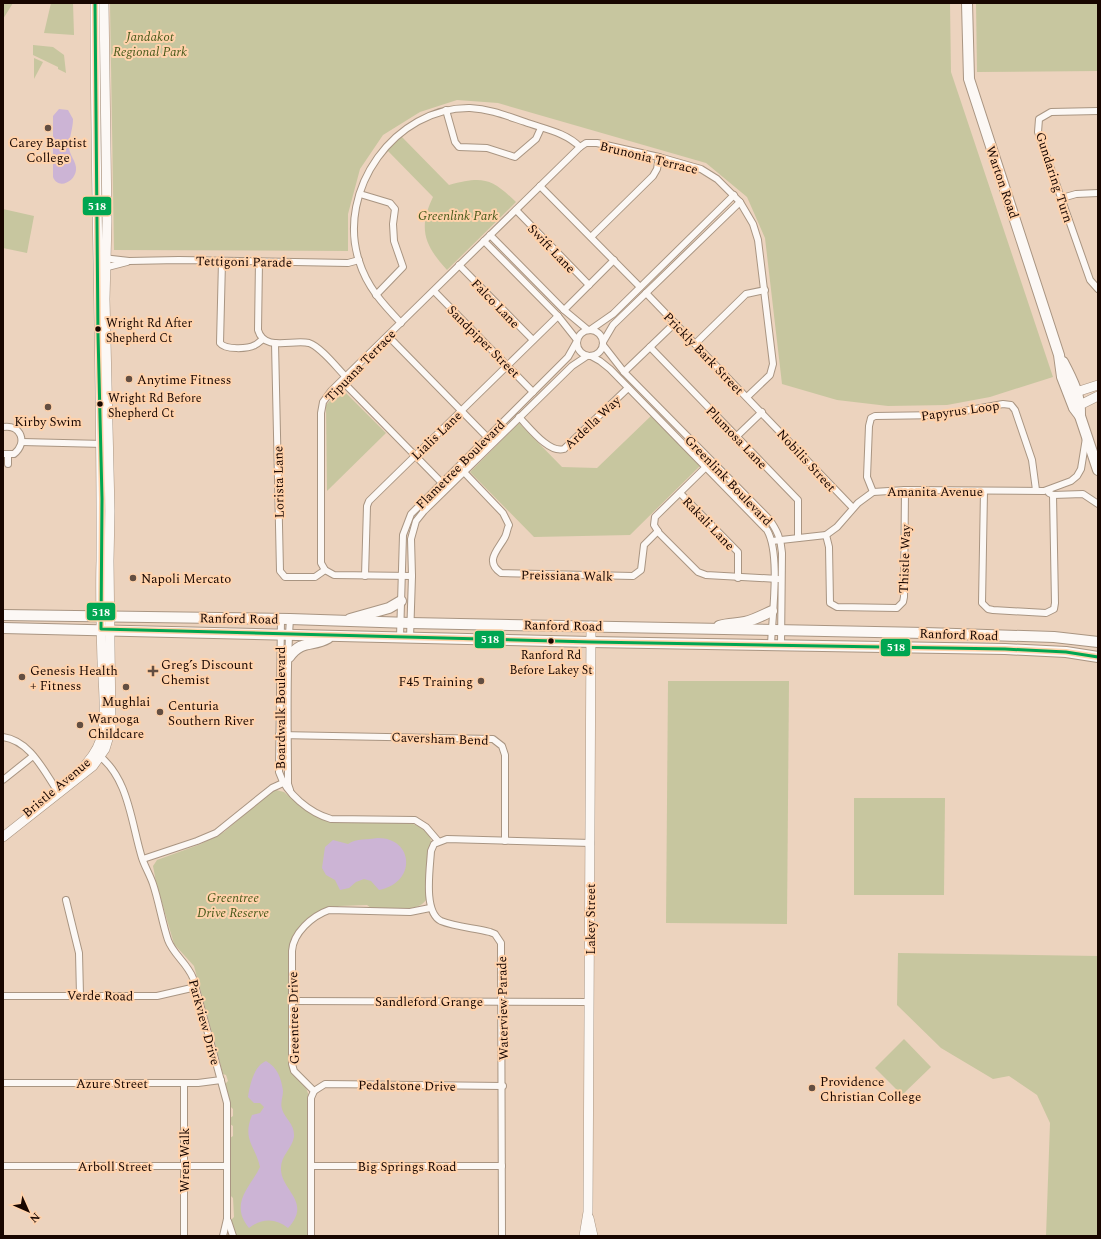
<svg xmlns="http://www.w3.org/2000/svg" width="1101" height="1239" viewBox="0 0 1101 1239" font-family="Spectral,serif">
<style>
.green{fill:#c7c69f}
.water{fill:#ccb4d5}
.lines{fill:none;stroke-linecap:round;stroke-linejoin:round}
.street-casing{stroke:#a99582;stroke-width:8}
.secondary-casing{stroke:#a99582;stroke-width:10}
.primary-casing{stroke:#a99582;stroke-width:12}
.street{stroke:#fcf8f5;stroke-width:6}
.secondary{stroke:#fcf8f5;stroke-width:9}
.primary{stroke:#fcf8f5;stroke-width:10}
.bus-1-casing{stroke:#ffd2ab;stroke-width:6}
.bus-1{stroke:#00a651;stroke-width:3}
.poi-dot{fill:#624e42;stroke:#ffd2ab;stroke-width:1.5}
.bus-dot{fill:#180600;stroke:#ffd2ab;stroke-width:1.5}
.labels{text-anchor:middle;stroke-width:4;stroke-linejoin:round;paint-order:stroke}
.bus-label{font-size:12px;fill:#180600;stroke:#ffd2ab;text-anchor:start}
.park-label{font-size:13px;font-style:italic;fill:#495a1b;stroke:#ffd2ab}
.poi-label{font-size:13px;fill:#180600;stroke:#ffd2ab;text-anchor:start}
.street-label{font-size:13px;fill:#180600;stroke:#ffd2ab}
.line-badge{stroke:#ffd2ab;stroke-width:1.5}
.badge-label{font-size:11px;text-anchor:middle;font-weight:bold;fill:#fff}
</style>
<rect width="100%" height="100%" fill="#ecd3be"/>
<g class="green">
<path d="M3,3H13L3,19Z"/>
<path d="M51,3H73L74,35L44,33Z"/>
<path d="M110,3H950L951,72L1053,377L990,397L947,405L888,406L837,400L782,384L765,238L747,197L706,163L498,103L457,100L420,112L383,135L360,169L348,214V251L114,250Z"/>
<path d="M976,3H1098V71L977,72Z"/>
<path d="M33,45L53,47L64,55L66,73L58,69V67L33,55Z"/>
<path d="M34,58L43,62L34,79Z"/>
<path d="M401,136L449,185C483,176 491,178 516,202L447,270C424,245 418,228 433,197L387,150Z"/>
<path d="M3,209L34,216L27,253L3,248Z"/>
<path d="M346,393L386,433L327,491L326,405L336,394Z"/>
<path d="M653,414L702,464L630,535L534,537L470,472L519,423L562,467L597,468Z"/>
<path d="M668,681H789L787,924L666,923Z"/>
<path d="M276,790L284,792L293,800L319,817L330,821L407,823C416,824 426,828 430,837C434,846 428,886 427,897C423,914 386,908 371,908L367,905L339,906L337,908C317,908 301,923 291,939L289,1066C293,1076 305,1082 308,1093L307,1236H236L231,1220L234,1217L233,1198L230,1195V1138L233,1136V1126L230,1124V1118L233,1116V1109L230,1106L225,1084L228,1081L226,1075L223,1074L194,966L174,944L156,882L153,866L157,860L201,844L224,832L272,791Z"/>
<path d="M854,798H945L944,895H854Z"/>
<path d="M898,953L1098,956V1236H1046L1050,1123L1037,1095L1009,1076L993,1079L941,1048L897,1005Z"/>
<path d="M904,1039L931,1067L902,1095L875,1068Z"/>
</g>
<g class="water">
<path d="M59,109L68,110L73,119C73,129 69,137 69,147C69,155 77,162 76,170C75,182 58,190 53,177V116Z"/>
<path d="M378,838C414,838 417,883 379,890L371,881L364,879L356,882L349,888L340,890L335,880L326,875L322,868L325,847L333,840L348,844C357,838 367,840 378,838Z"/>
<path d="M266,1061C278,1068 281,1078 283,1091C283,1097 280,1103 282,1109C285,1119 295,1124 294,1137C292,1149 280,1156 281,1170C282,1191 312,1202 288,1228C276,1218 262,1218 249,1228C229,1203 250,1188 260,1167C255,1145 242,1140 252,1115L260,1113L264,1107L260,1103H254L248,1097C250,1084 254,1066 266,1061Z"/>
</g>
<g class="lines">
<defs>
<g id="street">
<path d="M446,110L455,142L459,147L487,148L515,157L536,139L541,128"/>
<path d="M1098,111L1051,112L1039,119L1038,132L1090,280L1098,289"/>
<path d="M540,186L640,287"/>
<path d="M360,194L390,203L395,209L393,224L394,241L403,267L376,295"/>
<path d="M1062,198L1076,194L1098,193"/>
<path d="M516,210L589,285"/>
<path d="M490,235L564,310L588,330"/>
<path d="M591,237L653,176L657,169L659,157"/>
<path d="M484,241L558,316L577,340"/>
<path d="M103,258L129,261L179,260L348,263L359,260"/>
<path d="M222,261L220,343C225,350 248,349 255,345C258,344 260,341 263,339"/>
<path d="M259,261L258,330C264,352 293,339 309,343C321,347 337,368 346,377"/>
<path d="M459,265L533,340"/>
<path d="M104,268L127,262"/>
<path d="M434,291L533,392"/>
<path d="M646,293L853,508"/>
<path d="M564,310L614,260"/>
<path d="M401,323C383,304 367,287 359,261C336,190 395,107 470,108C490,109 507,116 525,122C544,129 565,132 580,147L586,143H597L659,157L701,169L717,179L740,202L753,224L758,240L773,364L770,375L747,397"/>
<circle cx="590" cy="343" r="13"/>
<path d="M590,330L613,314L734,195"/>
<path d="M388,336L487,437"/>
<path d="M603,342L613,325L740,202"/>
<path d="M275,343L280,571L285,577H315L325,570"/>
<path d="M695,344L746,294L765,290"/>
<path d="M603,345L624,372L769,519C777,530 781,539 782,553L781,645"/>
<path d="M650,347L798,500V538"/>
<path d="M591,356L600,361L610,369L767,530C781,554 772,616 771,645"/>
<path d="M624,372L675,323"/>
<path d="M342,381L443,484"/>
<path d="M519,417C529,427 549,454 564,449L628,388"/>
<path d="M3,427C21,424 28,443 14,454H3"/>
<path d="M737,436L762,412"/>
<path d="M22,442L104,444"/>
<path d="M8,464V455"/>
<path d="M708,465L655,517L654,525L659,533L698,572L706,575L778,579"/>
<path d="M462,470L503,513L509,525C507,529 507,533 505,537C498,550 484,561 501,573L633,576L641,570L644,545L658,531"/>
<path d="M984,491L982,603L988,609L993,610L1046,613L1054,609L1055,603L1053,495"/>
<path d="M873,492L867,477L869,426L871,418L875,416L942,415L1003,404L1011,405L1015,410L1032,460L1036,490"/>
<path d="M680,493L738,552V578"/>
<path d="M1049,493L1053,495L1083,494L1098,504"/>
<path d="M826,535L829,547L830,603L837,607L897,608L903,602L904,597L905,490"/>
<path d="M772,541L826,535L837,527L858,503L873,492L905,490L1044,491L1071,481L1077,476L1081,469L1086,438"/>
<path d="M365,576L367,506L369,501L558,316"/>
<path d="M412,576L334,575L325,570L321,563V413L323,402L331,391L580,147"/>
<path d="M281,619L279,772C286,794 310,813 331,819L415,820L426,827L438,841"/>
<path d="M400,637L403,535L411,514L568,357L577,341"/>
<path d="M410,638L412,576L411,539L416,521L424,511L572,366L587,356"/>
<path d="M279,735L493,739L502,746L505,755V841"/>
<path d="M3,737C31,741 44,772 59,793"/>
<path d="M97,754C129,777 131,823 142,858C145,867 150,875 153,884C159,902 162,922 168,940C173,954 187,963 193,978L227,1103V1219L223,1236"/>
<path d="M3,780L33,756"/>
<path d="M290,790L288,784C288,729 286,673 290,619"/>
<path d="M143,859L197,841L216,833L272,788L283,783"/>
<path d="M66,900L79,953L80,995"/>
<path d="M3,996H157L196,987"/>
<path d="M292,1001L590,1002"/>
<path d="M3,1083H198L221,1080"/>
<path d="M184,1083V1236"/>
<path d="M314,1091L325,1084L503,1086"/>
<path d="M3,1166H227"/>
<path d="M311,1166H502"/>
<path d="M228,1221L233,1236"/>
<path d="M311,1236V1098L314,1091L294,1071L292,1064V951C293,933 312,916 329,910L410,912L430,908"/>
<path d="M502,1236L501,943L495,934L490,932C475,928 456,927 441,921C423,912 430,869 431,851L434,844L447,839L591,843"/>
</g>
<g id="secondary">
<path d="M1070,394L1098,385"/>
<path d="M1074,408L1098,396"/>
<path d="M86,764C95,754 101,743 103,730C106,707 103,684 102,661C101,628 100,594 101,561C102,375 95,189 95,3"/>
<path d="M3,837L93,766L105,749L111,729L109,561L110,511L105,299L107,221L104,3"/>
<path d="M589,1218L593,1236"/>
<path d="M584,1236L588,1212L591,626"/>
</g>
<g id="primary">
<path d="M967,3L969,79L1059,355L1062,377L1074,408L1080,416L1098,470"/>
<path d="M1063,362C1072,379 1081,397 1080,416"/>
<path d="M3,615L290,619L410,623L925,633L1054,637L1098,642"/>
<path d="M350,619L389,608L401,601"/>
<path d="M719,626C729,623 735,624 745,622C754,620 763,615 772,611"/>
<path d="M3,628L591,642L1005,649L1066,652L1098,657"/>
<path d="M289,657C302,639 313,647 328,638"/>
</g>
</defs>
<use href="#street" class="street-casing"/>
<use href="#secondary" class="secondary-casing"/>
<use href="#primary" class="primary-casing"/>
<use href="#street" class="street"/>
<use href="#secondary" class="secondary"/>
<use href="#primary" class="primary"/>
<defs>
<path id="bus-1" d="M95,3L98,334L102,499L101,629L591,642L1005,649L1066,652L1098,657"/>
</defs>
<use href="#bus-1" class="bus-1-casing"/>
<use href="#bus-1" class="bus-1"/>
</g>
<g class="poi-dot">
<circle cx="48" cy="128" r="4"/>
<circle cx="129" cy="379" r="4"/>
<circle cx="48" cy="407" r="4"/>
<circle cx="133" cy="578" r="4"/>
<path d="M151 665h4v4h4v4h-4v4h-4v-4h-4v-4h4z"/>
<circle cx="22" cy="677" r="4"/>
<circle cx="481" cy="681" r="4"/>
<circle cx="126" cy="687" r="4"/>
<circle cx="160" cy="712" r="4"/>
<circle cx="80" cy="725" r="4"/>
<circle cx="812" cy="1088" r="4"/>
</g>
<g class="bus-dot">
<circle cx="98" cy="329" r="3.5"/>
<circle cx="100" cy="404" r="3.5"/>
<circle cx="551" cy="641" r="3.5"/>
</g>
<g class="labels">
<g class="bus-label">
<text x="106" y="327">Wright Rd After<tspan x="106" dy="15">Shepherd Ct</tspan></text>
<text x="108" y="402">Wright Rd Before<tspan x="108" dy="15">Shepherd Ct</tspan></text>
<text x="551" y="659" text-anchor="middle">Ranford Rd<tspan x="551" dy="15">Before Lakey St</tspan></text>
</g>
<g class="park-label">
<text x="150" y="41">Jandakot<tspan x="150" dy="15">Regional Park</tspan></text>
<text x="458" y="220">Greenlink Park</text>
<text x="233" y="902">Greentree<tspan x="233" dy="15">Drive Reserve</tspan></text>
</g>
<g class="poi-label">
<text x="48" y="147" text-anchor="middle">Carey Baptist<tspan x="48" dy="15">College</tspan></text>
<text x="137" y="384">Anytime Fitness</text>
<text x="48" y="426" text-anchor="middle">Kirby Swim</text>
<text x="141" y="583">Napoli Mercato</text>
<text x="161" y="669">Greg’s Discount<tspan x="161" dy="15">Chemist</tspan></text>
<text x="30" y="675">Genesis Health<tspan x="30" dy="15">+ Fitness</tspan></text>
<text x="473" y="686" text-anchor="end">F45 Training</text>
<text x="126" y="706" text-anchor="middle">Mughlai</text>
<text x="168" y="710">Centuria<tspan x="168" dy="15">Southern River</tspan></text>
<text x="88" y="723">Warooga<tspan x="88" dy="15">Childcare</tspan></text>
<text x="820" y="1086">Providence<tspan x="820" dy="15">Christian College</tspan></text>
</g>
<g class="street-label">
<text transform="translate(649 157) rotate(14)" y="5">Brunonia Terrace</text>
<text transform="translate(1055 177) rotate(72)" y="5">Gundaring Turn</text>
<text transform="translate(1003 182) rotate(71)" y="5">Warton Road</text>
<text transform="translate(552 248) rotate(46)" y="5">Swift Lane</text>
<text transform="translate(244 261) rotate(1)" y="5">Tettigoni Parade</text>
<text transform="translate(496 303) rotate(46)" y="5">Falco Lane</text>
<text transform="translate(484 341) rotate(45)" y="5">Sandpiper Street</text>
<text transform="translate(704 353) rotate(46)" y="5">Prickly Bark Street</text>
<text transform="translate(360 365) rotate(-46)" y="5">Tipuana Terrace</text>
<text transform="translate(960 410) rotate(-8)" y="5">Papyrus Loop</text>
<text transform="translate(592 422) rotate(-43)" y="5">Ardella Way</text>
<text transform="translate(436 435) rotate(-44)" y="5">Lialis Lane</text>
<text transform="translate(737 437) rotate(46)" y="5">Plumosa Lane</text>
<text transform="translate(807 460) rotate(47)" y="5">Nobilis Street</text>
<text transform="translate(460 464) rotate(-45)" y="5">Flametree Boulevard</text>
<text transform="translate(729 480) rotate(46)" y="5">Greenlink Boulevard</text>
<text transform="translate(278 482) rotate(-91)" y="5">Lorista Lane</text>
<text x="935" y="496">Amanita Avenue</text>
<text transform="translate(709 523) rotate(46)" y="5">Rakali Lane</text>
<text transform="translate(904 559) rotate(-88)" y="5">Thistle Way</text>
<text transform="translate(567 575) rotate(1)" y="5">Preissiana Walk</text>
<text transform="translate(239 618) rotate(1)" y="5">Ranford Road</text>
<text transform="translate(563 625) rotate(1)" y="5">Ranford Road</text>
<text transform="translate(959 634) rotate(2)" y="5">Ranford Road</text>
<text transform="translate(280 708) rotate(-90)" y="5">Boardwalk Boulevard</text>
<text transform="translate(440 738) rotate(2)" y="5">Caversham Bend</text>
<text transform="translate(56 787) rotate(-40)" y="5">Bristle Avenue</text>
<text transform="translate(590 919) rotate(-90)" y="5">Lakey Street</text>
<text transform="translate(100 995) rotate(1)" y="5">Verde Road</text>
<text x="429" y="1006">Sandleford Grange</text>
<text transform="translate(502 1008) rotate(-91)" y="5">Waterview Parade</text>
<text transform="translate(293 1018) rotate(-91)" y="5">Greentree Drive</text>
<text transform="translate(205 1022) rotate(75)" y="5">Parkview Drive</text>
<text x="112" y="1088">Azure Street</text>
<text transform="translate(407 1085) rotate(1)" y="5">Pedalstone Drive</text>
<text transform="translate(184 1160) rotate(-90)" y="5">Wren Walk</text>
<text x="115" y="1171">Arboll Street</text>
<text x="407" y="1171">Big Springs Road</text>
</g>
</g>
<g class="line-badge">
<rect x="82" y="196" width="30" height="20" rx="4" fill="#00a651"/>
<rect x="86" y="602" width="30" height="19" rx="4" fill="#00a651"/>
<rect x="474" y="630" width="31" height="19" rx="4" fill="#00a651"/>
<rect x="880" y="638" width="31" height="19" rx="4" fill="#00a651"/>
</g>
<g class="badge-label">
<text x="97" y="210">518</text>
<text x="101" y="616">518</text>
<text x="490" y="643">518</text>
<text x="896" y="651">518</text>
</g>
<rect width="1101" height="1239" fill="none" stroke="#180600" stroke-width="8"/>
<g transform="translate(28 1211) rotate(135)" stroke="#ffd2ab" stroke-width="3" paint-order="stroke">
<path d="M0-3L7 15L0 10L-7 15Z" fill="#180600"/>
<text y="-6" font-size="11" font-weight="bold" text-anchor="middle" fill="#180600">N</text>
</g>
</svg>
